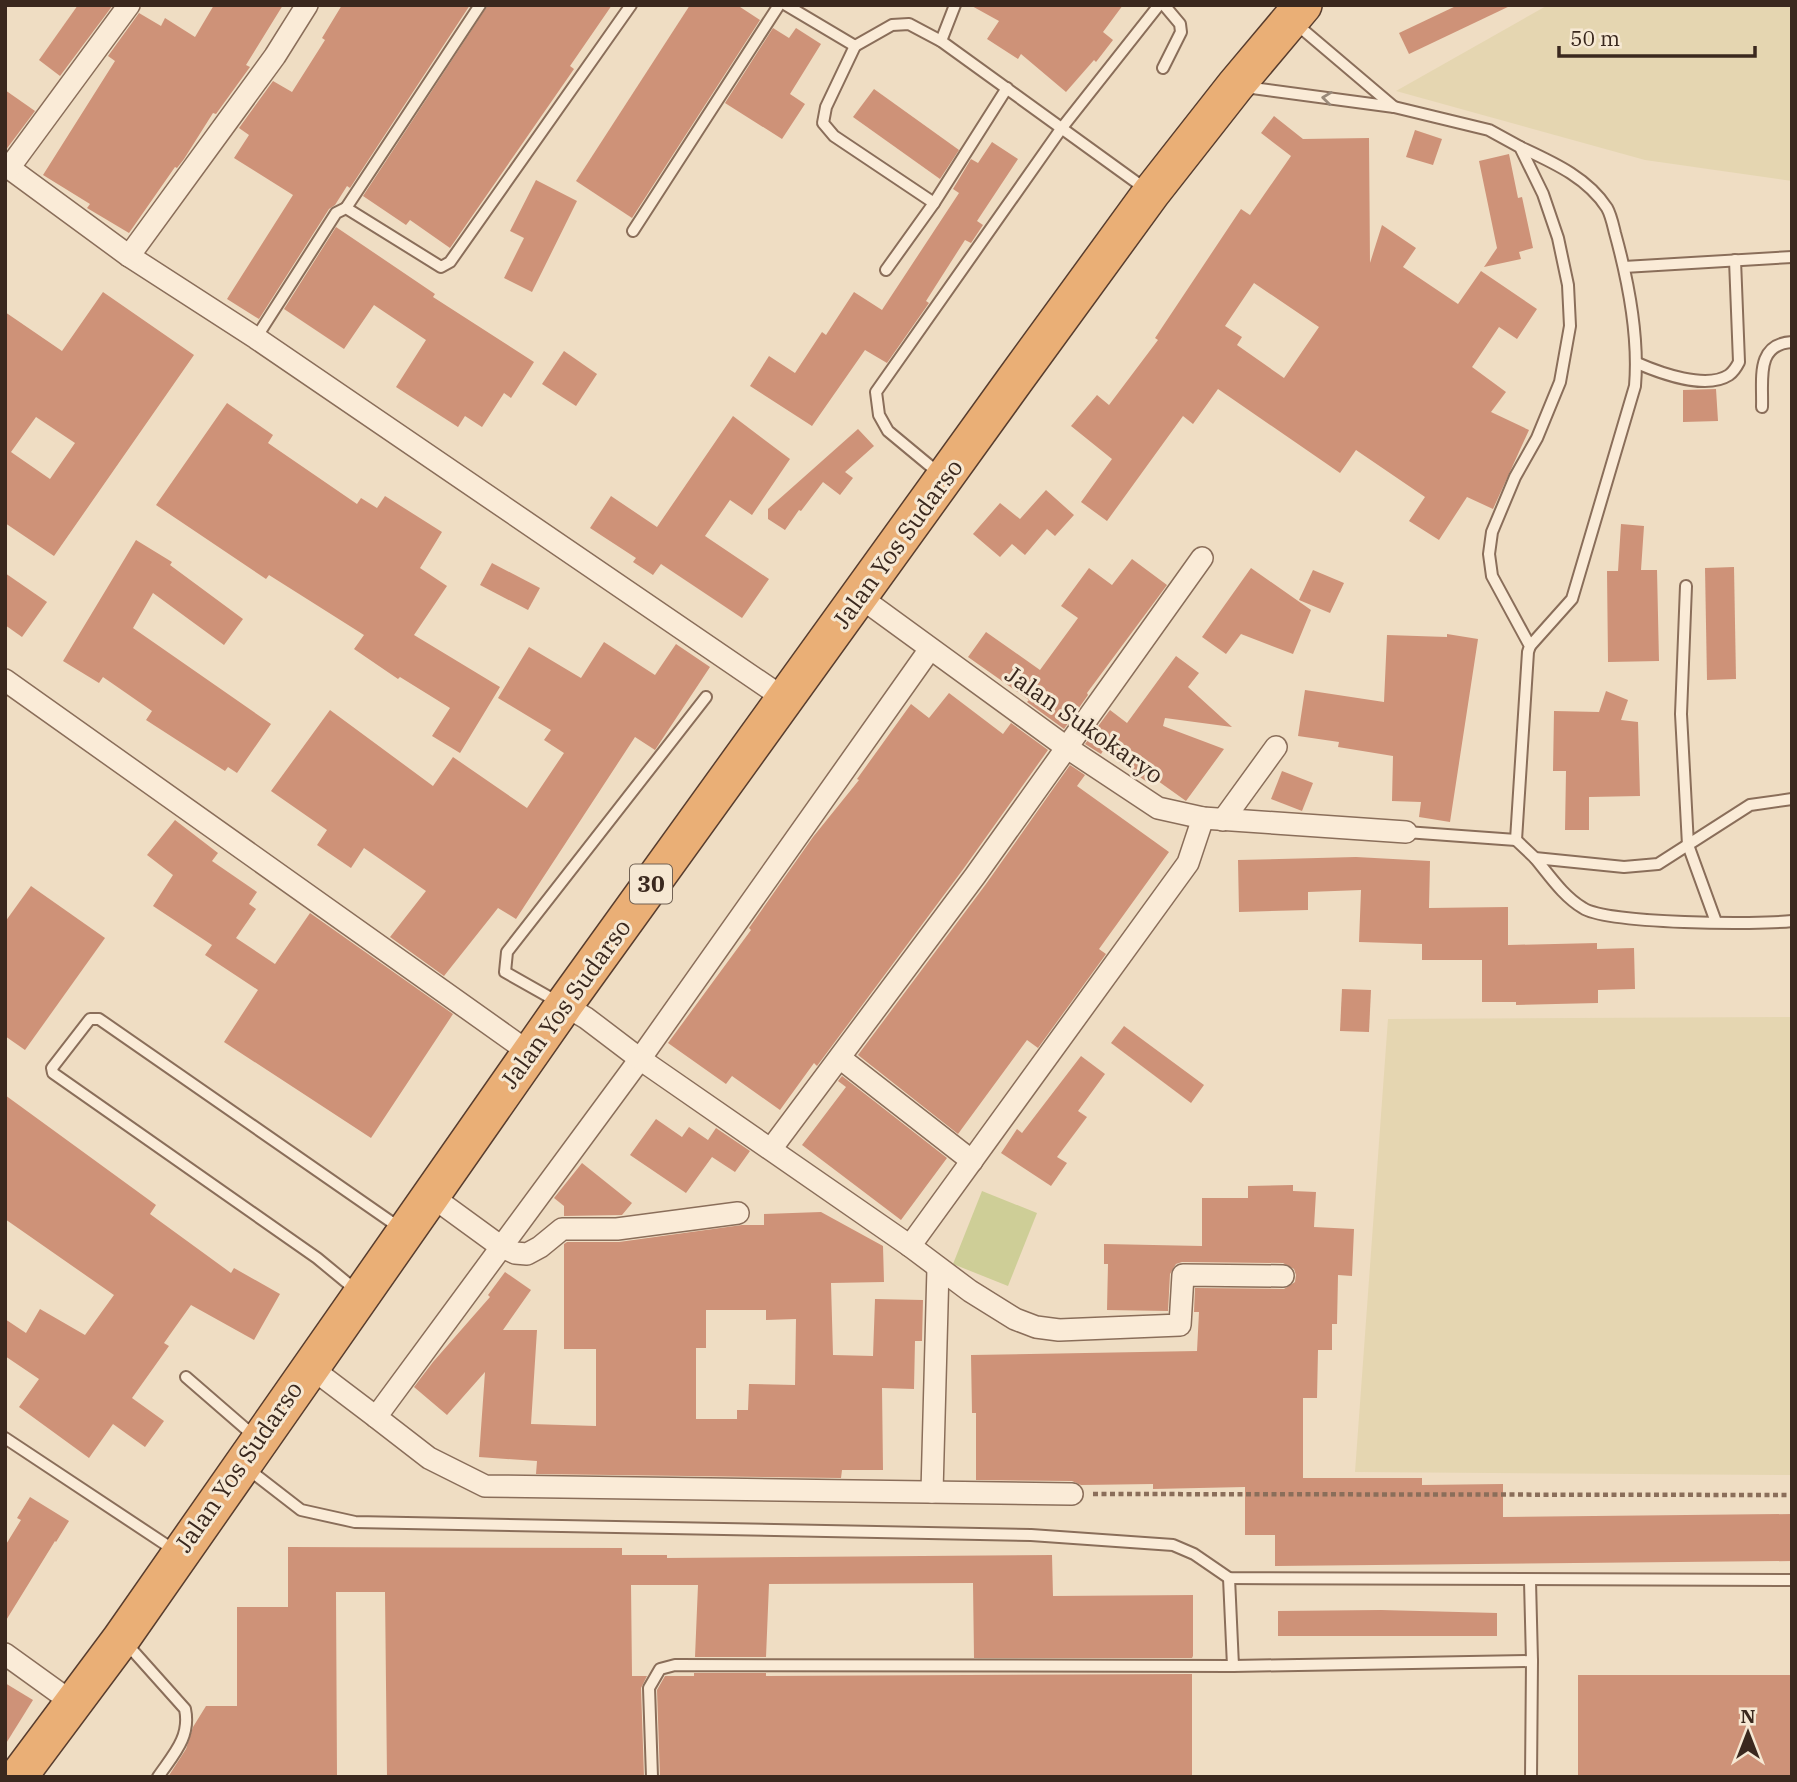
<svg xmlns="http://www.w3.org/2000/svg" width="1797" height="1782" viewBox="0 0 1797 1782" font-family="'IBM Plex Serif',serif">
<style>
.farmland{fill:#e5d6b1}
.green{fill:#cece97}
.building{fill:#ce9278;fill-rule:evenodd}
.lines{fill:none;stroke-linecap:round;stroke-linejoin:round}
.service-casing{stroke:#8a6e5a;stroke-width:14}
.minor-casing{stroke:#8a6e5a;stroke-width:24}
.trunk-casing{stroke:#583d2e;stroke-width:40}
.path{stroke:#8a6e5a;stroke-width:4.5;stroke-dasharray:5 3.5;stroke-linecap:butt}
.service{stroke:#faebd7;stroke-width:10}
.minor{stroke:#faebd7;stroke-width:21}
.trunk{stroke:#eaaf76;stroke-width:37}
.oneway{stroke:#9a8a7a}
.labels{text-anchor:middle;stroke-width:6;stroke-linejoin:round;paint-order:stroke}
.shield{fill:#f6e8d3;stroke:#726254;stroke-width:2}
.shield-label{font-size:23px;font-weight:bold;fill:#3a281e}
.street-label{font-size:24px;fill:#3a281e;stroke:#f6e8d3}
</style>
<rect width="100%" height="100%" fill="#efddc3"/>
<g class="farmland">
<path d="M1548,5H1792V181L1645,160L1396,91Z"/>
<path d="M1792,1017V1475L1355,1472L1388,1019Z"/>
</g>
<path class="green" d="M982,1191L1037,1213L1008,1286L953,1264Z"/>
<g class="building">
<path d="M78,5H113L60,76L39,60Z"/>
<path d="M214,5H283L246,65L250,67L216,114L213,113L184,159L177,168L175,167L129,233L87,208L90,204L43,175L115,61L108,56L139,13L161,26L165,18L195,37Z"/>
<path d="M342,5H470L350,188L347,186L335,205L329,209L259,319L227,299L293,195L234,158L249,135L239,128L273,81L292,92L325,40L322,38Z"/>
<path d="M488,5H612L570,66L574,69L450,248L410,220L406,225L363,196Z"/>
<path d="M690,5H737L760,20L632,218L576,181Z"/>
<path d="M970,5H1123L1103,32L1113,40L1096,62L1094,60L1066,92L1021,54L1018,59L987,39L999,21Z"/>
<path d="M1458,5H1512L1409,54L1399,33Z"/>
<path d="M773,28L789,38L796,28L821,44L790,94L805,104L782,139L725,103Z"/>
<path d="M874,89L959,150L940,179L853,117Z"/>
<path d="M5,90L35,111L5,151Z"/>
<path d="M1274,116L1303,139L1369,138L1370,263L1382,225L1416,248L1403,267L1458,304L1481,271L1537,309L1517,339L1499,327L1472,367L1506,392L1491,412L1529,430L1493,509L1467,497L1439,540L1409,521L1425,497L1356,450L1340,473L1218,389L1193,424L1183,416L1107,521L1081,502L1112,459L1071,426L1097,395L1109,405L1158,340L1155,338L1241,209L1250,215L1291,156L1261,133ZM1254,283L1319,327L1284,378L1237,345L1242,337L1225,326Z"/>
<path d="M1415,130L1442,139L1433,165L1406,157Z"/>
<path d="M992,142L1018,159L977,221L983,225L971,243L965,240L926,301L929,303L887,363L865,350L812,426L750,386L769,356L795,373L822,332L826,335L854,292L882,310L959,193L953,189L971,159L978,163Z"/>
<path d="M1509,154L1518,198L1522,197L1533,248L1519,252L1521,259L1484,267L1497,248L1479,161Z"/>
<path d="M536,180L577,201L532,292L504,278L524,238L510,231Z"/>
<path d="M336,227L435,294L433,297L534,362L511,398L504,393L482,427L465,416L458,427L396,387L426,340L374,305L344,349L284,309Z"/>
<path d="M103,292L194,355L54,556L5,523V312L62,351ZM36,417L75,443L50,479L11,452Z"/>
<path d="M564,351L597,374L576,406L542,384Z"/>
<path d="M1716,389L1718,421L1683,422V390Z"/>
<path d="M227,403L273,435L268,443L357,504L361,498L377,508L385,496L442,532L420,568L447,586L414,635L500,687L460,753L432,736L450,708L400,677L398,679L354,649L364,635L269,575L266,579L156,505Z"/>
<path d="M733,416L790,459L752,515L730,500L705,536L769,579L742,618L661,564L653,575L633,562L636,558L590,528L611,496L657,527Z"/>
<path d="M858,429L874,446L845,472L853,478L840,495L823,482L801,511L799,510L785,530L768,519V509Z"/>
<path d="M1046,490L1074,515L1055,536L1047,529L1025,555L1012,544L1000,557L973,534L1000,503L1020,519Z"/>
<path d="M1621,524L1644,526L1641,570H1657L1659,661L1608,662L1607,571H1618Z"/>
<path d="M136,540L172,562L170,565L243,619L224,645L153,593L133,628L271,724L237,773L228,767L225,771L146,720L152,711L103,677L99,683L63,661Z"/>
<path d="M1132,559L1167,585L1087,693L1088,695L1064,729L1027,702L1029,700L968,657L986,632L1040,670L1078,618L1061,606L1089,568L1112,585Z"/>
<path d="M492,563L540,588L528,610L480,585Z"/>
<path d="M1734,567L1736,679L1707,680L1705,568Z"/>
<path d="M1251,568L1311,610L1293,654L1241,634L1226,654L1202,637Z"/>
<path d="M1313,570L1344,583L1330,613L1299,600Z"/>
<path d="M5,573L47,602L22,637L5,625Z"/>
<path d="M1447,634L1478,639L1450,822L1419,817L1421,802L1392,801L1393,756L1338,747L1339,742L1298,736L1305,690L1384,702L1387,635L1447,637Z"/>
<path d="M604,642L655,675L676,644L710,667L655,750L635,737L516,919L498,908L444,976L390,937L426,891L364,848L351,868L317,845L327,830L271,791L330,710L433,786L453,757L527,808L564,753L544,740L551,730L498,698L529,647L581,678Z"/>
<path d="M1176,656L1199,673L1188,687L1232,727L1165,718L1163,726L1224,749L1186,801L1151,776L1147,782L1103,751L1101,754L1085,744L1110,710L1127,723Z"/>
<path d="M1606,691L1628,700L1621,720L1638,722L1640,796L1589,797V830H1565L1566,771H1553L1554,711L1599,712Z"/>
<path d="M949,693L1003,734L1011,723L1048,750L964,868L817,1066L814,1063L780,1110L732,1076L726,1084L668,1043L751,930L749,928L813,837L859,780L857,779L911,704L929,718Z"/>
<path d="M1070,765L1085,775L1077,786L1169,852L1099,949L1106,954L1038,1048L1027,1040L958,1134L858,1055L986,884Z"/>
<path d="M1282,771L1313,783L1302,811L1271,799Z"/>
<path d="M175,820L218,853L212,861L257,892L249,904L256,909L236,938L275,964L310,913L453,1014L371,1138L224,1042L258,990L205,955L212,945L153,906L173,875L147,855Z"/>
<path d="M1356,857L1430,861L1429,908L1508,907V945L1597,943V949L1634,948L1635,989L1598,990V1003L1516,1005V1002H1482V960H1422V944L1359,942L1361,890L1308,892V910L1239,912L1238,860Z"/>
<path d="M31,886L105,938L25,1050L5,1036V922Z"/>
<path d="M1342,989L1371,990L1369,1032L1340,1031Z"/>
<path d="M1124,1026L1204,1085L1191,1103L1111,1043Z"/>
<path d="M1081,1056L1105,1074L1078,1111L1087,1117L1057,1157L1067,1163L1051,1186L1001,1153L1017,1129L1022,1133Z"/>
<path d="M842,1076L947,1158L901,1220L802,1145L846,1087L838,1081Z"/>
<path d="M5,1095L156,1205L150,1214L231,1273L234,1268L280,1294L254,1340L191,1305L164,1343L169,1346L132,1398L164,1421L145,1447L113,1424L89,1458L19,1407L39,1379L5,1356V1319L26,1333L40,1309L85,1335L114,1295L5,1219Z"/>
<path d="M656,1119L682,1137L689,1127L708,1140L716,1128L750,1151L735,1172L712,1157L686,1193L630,1155Z"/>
<path d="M582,1163L632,1203L622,1215L564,1216V1206L554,1198Z"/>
<path d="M1293,1185V1191L1316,1192L1314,1227L1354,1229L1352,1276L1338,1275L1337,1324H1332V1350H1318L1317,1398H1303V1478H1422V1485L1503,1484V1517L1792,1514V1561L1275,1566V1535H1245V1487L1153,1489V1484L1081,1485L1072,1481L976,1480V1413H972L971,1355L1197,1351L1199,1312H1194L1195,1288L1284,1289L1295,1282L1296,1275L1294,1269L1283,1263L1182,1262L1176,1264L1170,1274L1168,1311L1107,1310L1108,1264H1104V1244L1202,1246V1198H1248V1186Z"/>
<path d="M821,1212L883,1246L884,1282L831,1283L833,1355L873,1356L875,1299L923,1300L922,1341H915L914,1389L882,1388L883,1470H842L841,1478L536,1474L537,1461L479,1457L485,1372L447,1415L414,1387L433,1362L490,1297L488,1295L505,1272L531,1290L503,1330H537L531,1424L596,1426V1349H564V1244L567,1242H619L742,1225H764V1214ZM706,1310H766V1320L796,1319L795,1385L749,1384L748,1410H737V1419H696V1348H706Z"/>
<path d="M30,1497L69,1521L56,1542L55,1541L5,1622V1546L21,1520L17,1518Z"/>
<path d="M288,1547L622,1548V1555H667V1558L1052,1555L1053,1596L1193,1595V1656L1192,1658H974L973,1583L769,1584L766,1657H695L698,1585H631L632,1676H647L641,1688L644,1777H387L385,1592H336L337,1777H168L186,1749L193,1727L206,1706H237V1607H288Z"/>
<path d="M1381,1610L1497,1613V1636H1278V1611Z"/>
<path d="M694,1673H766V1676L1192,1674V1777H660L657,1690L665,1676H694Z"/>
<rect x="1578" y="1675" width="214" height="102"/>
<path d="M5,1683L33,1700L5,1745Z"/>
</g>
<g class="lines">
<defs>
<g id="service">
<path d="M786,5L855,46L892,25L909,24L941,41L1147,190"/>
<path d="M1295,23L1394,107"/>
<path d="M941,41L955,5"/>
<path d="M855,46L826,107L823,123L834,136L934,203"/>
<path d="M1163,68L1181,32L1180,24L1164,5"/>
<path d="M1245,87L1394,107L1489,130L1520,147L1543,194L1558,238L1568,285L1570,326L1560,382L1537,438L1515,477L1492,532L1489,554L1492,576L1530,646L1528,652L1516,840L1535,858L1624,867L1658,864L1750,805L1792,799"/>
<path d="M1520,147C1552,162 1587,177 1607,208C1611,215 1613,225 1615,233C1628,280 1639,338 1635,386L1572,599L1530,646"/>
<path d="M346,208L480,5"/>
<path d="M633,231L779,5"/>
<path d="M1624,267L1792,257"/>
<path d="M886,270L934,203L1007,88"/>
<path d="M256,338L336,213L346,208L441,267L450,262L631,5"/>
<path d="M1637,363C1660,373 1706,390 1729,375C1733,372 1737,366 1739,362L1735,260"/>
<path d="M1762,407C1763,380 1755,344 1792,342"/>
<path d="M941,475L888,431L879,415L876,392L1061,129L1159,5"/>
<path d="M1686,586L1681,714L1688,845L1716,922"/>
<path d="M1406,832L1516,840"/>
<path d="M1535,858C1550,876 1563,896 1583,908C1607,924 1759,925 1792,921"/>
<path d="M558,1002L505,972L507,952L706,697"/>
<path d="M357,1291L317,1258L53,1073L52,1068L90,1019H99L400,1228"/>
<path d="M186,1377L254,1436"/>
<path d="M5,1438L177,1552"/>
<path d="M248,1469L301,1510L355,1522L1031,1535L1173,1545L1194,1554L1229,1578L1792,1580"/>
<path d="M1229,1578L1233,1666L1532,1661"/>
<path d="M1530,1581L1532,1661L1531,1777"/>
<path d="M126,1643L185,1709C191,1737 173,1755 158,1777"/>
<path d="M652,1777L649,1688L660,1669L675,1665L1233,1666"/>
</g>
<g id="minor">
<path d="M5,165L129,256L256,338L785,699"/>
<path d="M9,168L129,5"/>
<path d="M129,256L275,56L307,5"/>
<path d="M860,597L1066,747L1158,808L1203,818L1406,832"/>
<path d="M930,649L640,1059L376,1417L429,1458L485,1486L1072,1494"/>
<path d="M5,680L530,1053"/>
<path d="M1223,820L1276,747"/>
<path d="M564,1005L586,1018L640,1059L910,1246L970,1291L1015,1319L1036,1327L1059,1330L1180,1325L1183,1275L1283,1276"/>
<path d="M840,1058L972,1161"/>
<path d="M771,1149L975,876L1202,558"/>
<path d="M430,1195L500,1246L515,1253L527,1254L540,1247L562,1229H617L738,1213"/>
<path d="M910,1246L1188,863L1203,818"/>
<path d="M310,1367L376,1417"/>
<path d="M932,1492L938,1268"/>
<path d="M5,1654L73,1703"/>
</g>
<path id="trunk" d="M18,1777L121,1639L564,1005L1014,381L1151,193L1235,86L1303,5"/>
</defs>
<use href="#service" class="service-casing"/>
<use href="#minor" class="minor-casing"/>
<use href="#trunk" class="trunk-casing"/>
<path class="path" d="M1093,1494L1792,1495"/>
<use href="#service" class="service"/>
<use href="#minor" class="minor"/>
<use href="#trunk" class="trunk"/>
</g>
<defs><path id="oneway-chevron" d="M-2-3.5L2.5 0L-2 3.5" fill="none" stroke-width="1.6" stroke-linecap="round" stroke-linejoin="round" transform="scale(1.75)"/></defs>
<use class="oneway" href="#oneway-chevron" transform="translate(1327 98) rotate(-173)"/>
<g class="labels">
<rect class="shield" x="630" y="864.5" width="42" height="39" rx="5"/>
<g class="shield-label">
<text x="651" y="892">30</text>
</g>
<g class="street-label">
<text transform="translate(898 544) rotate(-54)" y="8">Jalan Yos Sudarso</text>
<text transform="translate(1084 725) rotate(35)" y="8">Jalan Sukokaryo</text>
<text transform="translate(566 1004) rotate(-54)" y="8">Jalan Yos Sudarso</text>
<text transform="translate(239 1467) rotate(-55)" y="8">Jalan Yos Sudarso</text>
</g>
</g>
<rect width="1797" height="1782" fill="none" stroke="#3a281e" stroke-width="14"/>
<g transform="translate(1748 1733)" stroke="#f6e8d3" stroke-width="5" paint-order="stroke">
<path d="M0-5L12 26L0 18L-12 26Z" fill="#3a281e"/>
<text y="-10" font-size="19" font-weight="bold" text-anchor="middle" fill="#3a281e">N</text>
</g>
<path d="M1559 46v10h196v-10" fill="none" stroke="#3a281e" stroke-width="3.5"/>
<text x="1570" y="46" font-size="21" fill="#3a281e" stroke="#f6e8d3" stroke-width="5" paint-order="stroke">50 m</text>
</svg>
